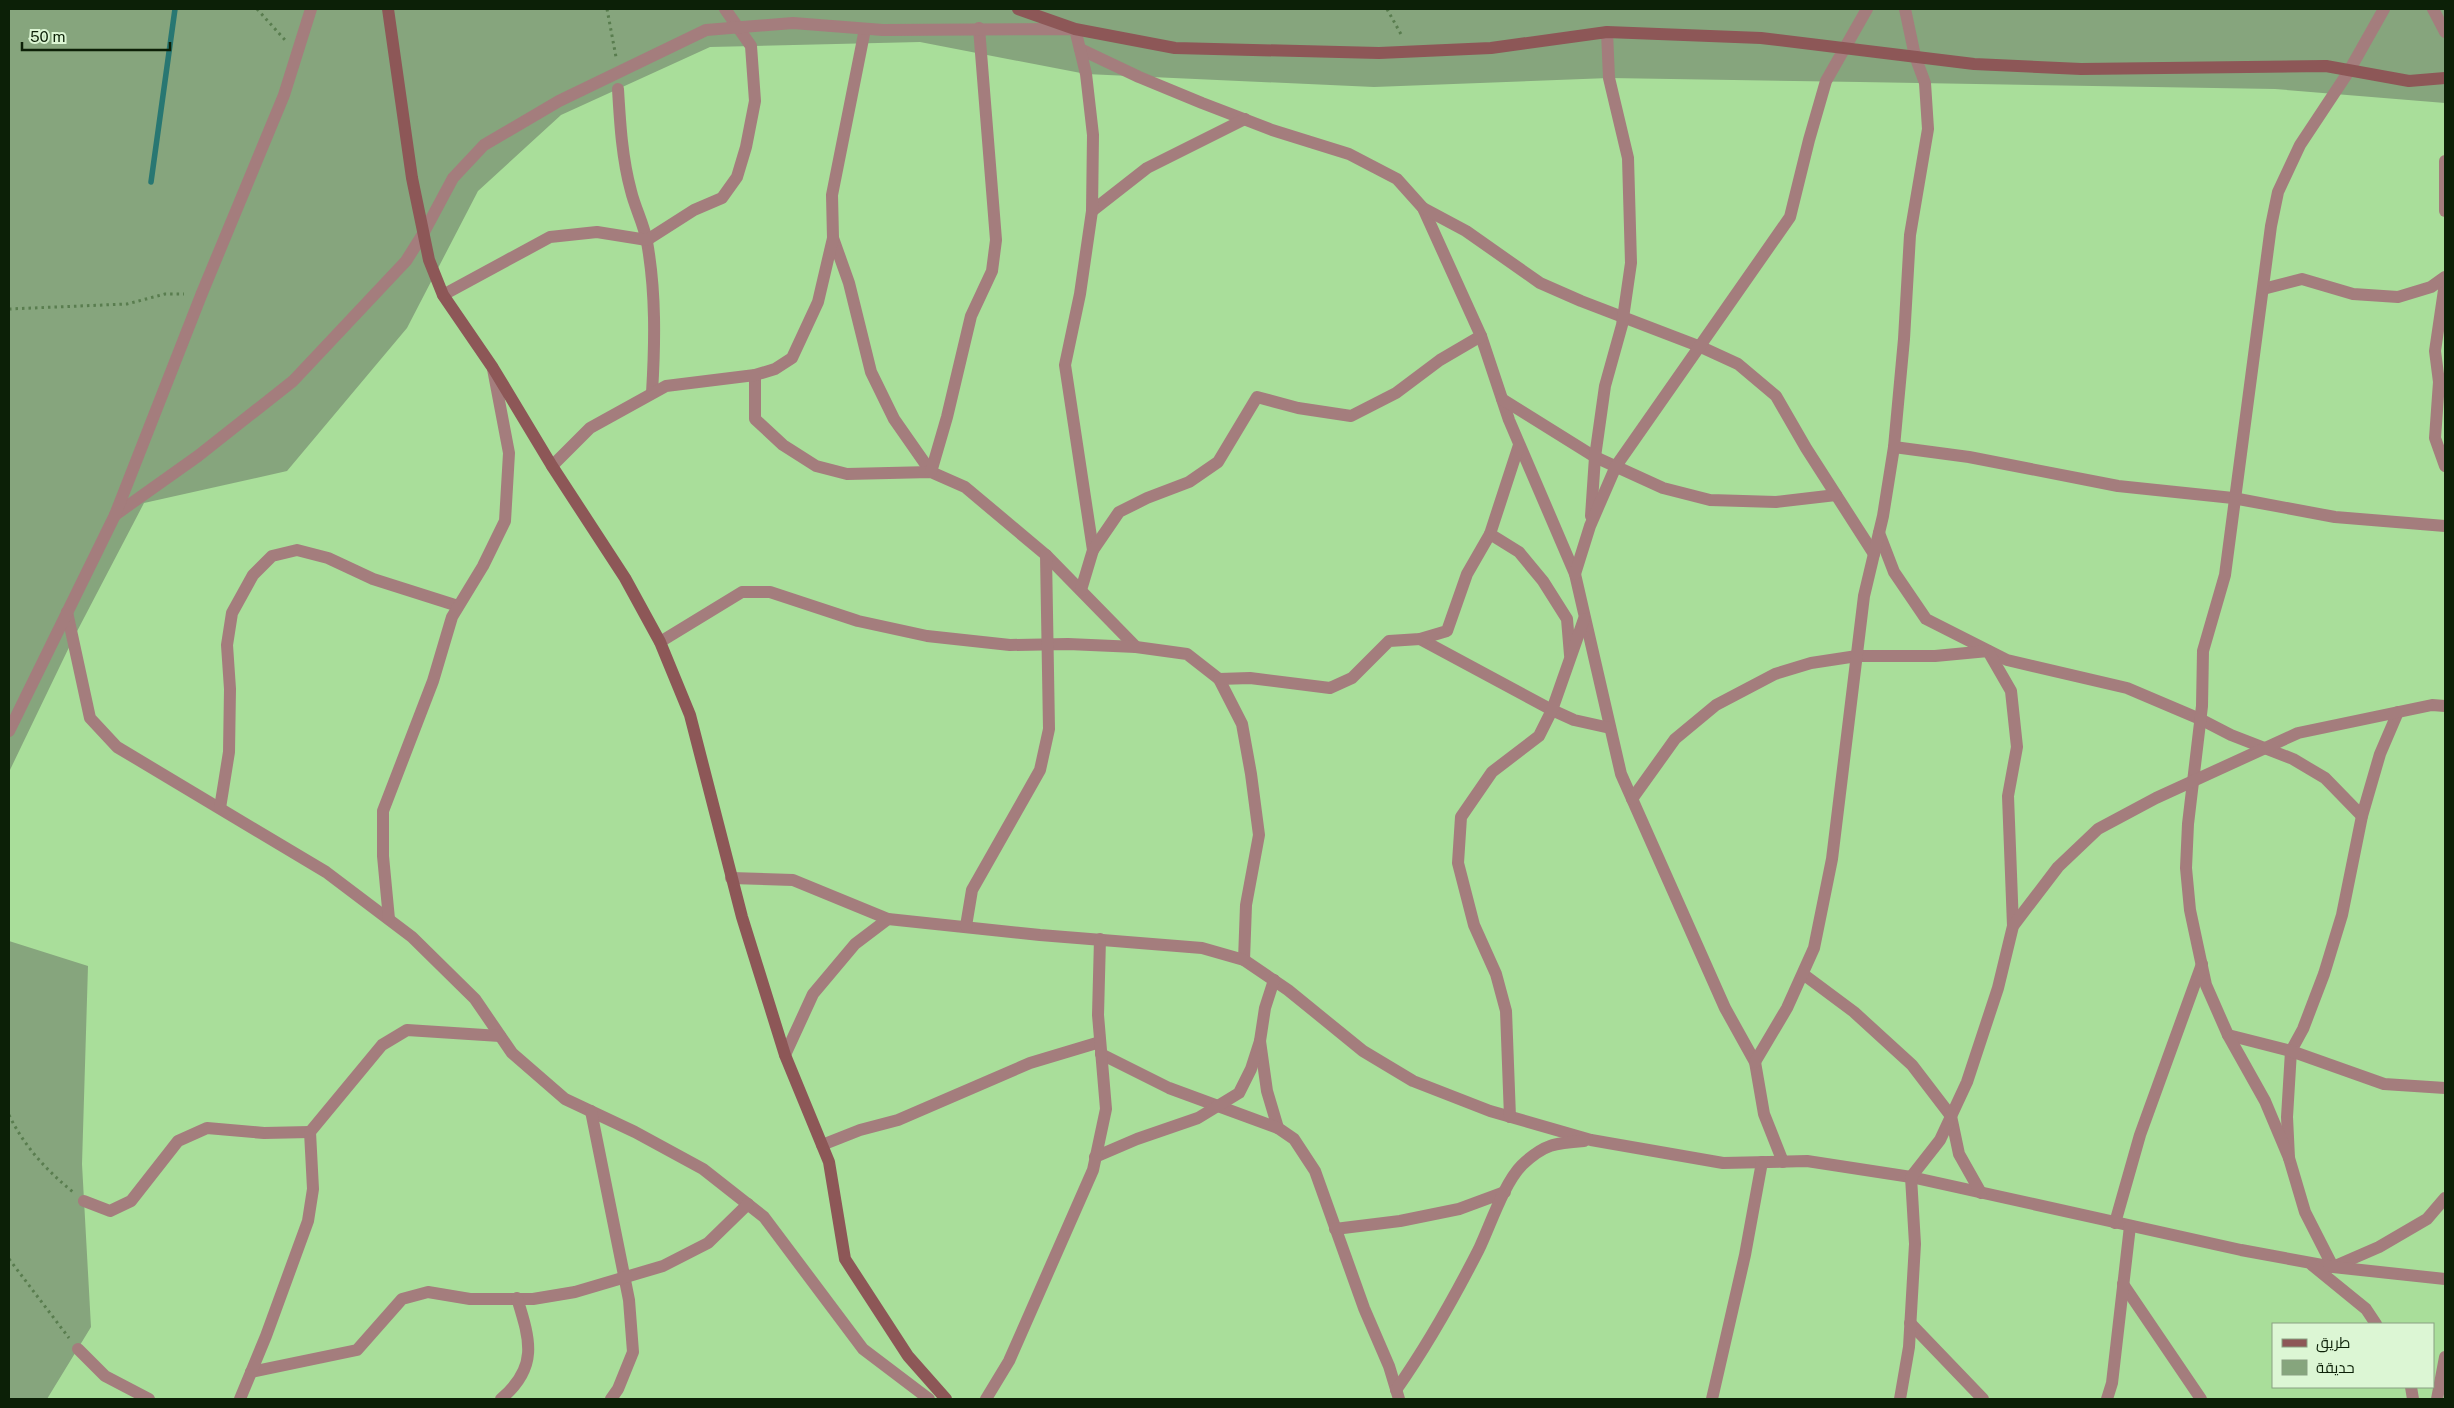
<svg xmlns="http://www.w3.org/2000/svg" width="2454" height="1408" viewBox="0 0 2454 1408" font-family="'Public Sans',Cairo,sans-serif">
<style>
.green{fill:#86a57d}
.lines{fill:none;stroke-linecap:round;stroke-linejoin:round}
.stream{stroke:#287772;stroke-width:5.5}
.path{stroke:#597d4f;stroke-width:3;stroke-dasharray:2.5 4;stroke-linecap:butt}
.street{stroke:#a47d7d;stroke-width:12}
.secondary{stroke:#8d5757;stroke-width:12}
</style>
<rect width="100%" height="100%" fill="#a9de9a"/>
<g class="green">
<path d="M9,9H2445V103L2275,89L1860,82L1609,78L1374,87L1086,74L920,42L710,47L561,115L478,191L407,328L287,471L144,503L73,639L9,772Z"/>
<path d="M9,941L88,966L82,1164L91,1327L47,1399H9Z"/>
</g>
<g class="lines">
<path class="stream" d="M151,182L175,9"/>
<g class="path">
<path d="M257,9L285,40"/>
<path d="M607,9L616,57"/>
<path d="M1387,9L1402,36"/>
<path d="M9,309L127,304L165,294H184"/>
<path d="M9,1115C24,1146 46,1170 73,1192"/>
<path d="M9,1259L69,1338"/>
</g>
<g class="street">
<path d="M2433,9L2445,32"/>
<path d="M1080,49L1139,77L1202,103L1272,130L1349,154L1397,179L1423,208L1481,336L1509,420L1575,574L1621,774L1725,1008L1755,1062L1764,1114L1783,1162"/>
<path d="M618,89C620,123 622,158 631,191C635,208 644,224 647,242C656,292 655,343 652,393"/>
<path d="M2445,161V211"/>
<path d="M1423,208L1466,231L1540,283L1581,301L1701,347L1738,364L1776,396L1806,448L1874,554"/>
<path d="M1092,211L1147,168L1245,119"/>
<path d="M833,238L849,283L871,372L894,419L931,472"/>
<path d="M2445,283L2435,351L2439,382L2435,438L2445,466"/>
<path d="M2263,289L2302,279L2353,294L2398,297L2431,287L2445,277"/>
<path d="M443,295L550,237L597,232L647,240L694,210L722,198L737,177L746,147L755,101L751,46L725,9"/>
<path d="M755,375V419L783,445L816,466L847,474L931,472L965,487L1046,555L1136,647"/>
<path d="M1502,399L1595,457L1663,488L1710,500L1776,502L1836,495"/>
<path d="M1894,447L1969,457L2118,486L2233,498L2335,517L2445,526"/>
<path d="M552,466L590,428L666,386L755,375L775,369L792,358L818,302L833,238L832,195L865,29"/>
<path d="M931,472L947,417L971,316L992,271L996,240L979,28"/>
<path d="M115,515L198,456L293,381L406,261L423,234L453,178L484,145L559,101L706,30L793,23L883,30L1075,29L1086,74L1093,135L1092,211L1080,294L1065,365L1093,550L1081,590"/>
<path d="M1591,516L1595,457L1605,386L1622,325L1631,263L1628,158L1609,78L1607,32"/>
<path d="M1879,533L1894,572L1926,619L2007,660L2127,688L2200,719L2231,735L2293,759L2325,778L2362,816"/>
<path d="M1490,534L1519,552L1543,581L1567,619L1570,655"/>
<path d="M1093,550L1119,512L1147,498L1189,482L1218,462L1257,397L1298,408L1351,416L1396,393L1440,360L1481,336"/>
<path d="M1575,574L1590,526L1616,466L1790,217L1809,140L1826,81L1867,9"/>
<path d="M67,612L90,718L117,747L326,872L412,937L475,999L512,1053L565,1099L635,1132L703,1169L764,1217L863,1349L929,1399"/>
<path d="M1420,639L1552,710L1574,720L1610,728"/>
<path d="M660,642L742,592H770L858,621L927,636L1010,645L1068,644L1136,647L1187,654L1219,679L1242,724L1251,774L1259,835L1246,905L1244,960"/>
<path d="M1219,679L1250,678L1330,688L1352,678L1389,641L1420,639L1447,631L1467,574L1490,534L1519,445"/>
<path d="M2398,712L2380,754L2362,816L2342,915L2324,974L2303,1029L2291,1051L2287,1117L2289,1158L2305,1212L2333,1267L2379,1247L2427,1219L2445,1198"/>
<path d="M9,731L115,515L202,293L284,95L311,9"/>
<path d="M1632,799L1675,739L1716,705L1775,674L1811,663L1857,656H1935L1988,651L2011,691L2017,747L2008,796L2013,926"/>
<path d="M220,808L229,752L230,689L227,645L232,613L253,575L272,556L297,550L328,558L373,579L458,606"/>
<path d="M731,878L793,880L888,919L1040,935L1202,948L1244,960L1288,990L1363,1051L1413,1081L1490,1111L1591,1140L1723,1163L1807,1161L1911,1177L2241,1250L2333,1267L2445,1279"/>
<path d="M389,919L383,856V811L433,681L452,617L483,566L505,521L509,453L493,369"/>
<path d="M966,926L972,890L1040,770L1049,729L1046,555"/>
<path d="M1803,974L1854,1012L1912,1065L1951,1116L1959,1154L1981,1193"/>
<path d="M2228,1035L2291,1051L2384,1084L2445,1088"/>
<path d="M1260,1041L1267,1091L1278,1128L1294,1139L1315,1171L1364,1308L1389,1366L1399,1399"/>
<path d="M1101,1054L1169,1088L1278,1128"/>
<path d="M785,1055L813,994L855,944L888,919"/>
<path d="M1755,1062L1787,1008L1814,948L1832,859L1864,596L1883,516L1894,447L1904,339L1910,235L1928,129L1925,83L1915,56L1905,9"/>
<path d="M591,1111L629,1300L633,1352L618,1389L611,1399"/>
<path d="M1510,1117L1506,1011L1496,974L1474,925L1458,863L1461,817L1492,772L1539,736L1552,710L1584,619"/>
<path d="M822,1145L860,1130L898,1120L1030,1063L1100,1042"/>
<path d="M1095,1157L1137,1139L1198,1118L1239,1093L1251,1069L1260,1041L1265,1008L1274,980"/>
<path d="M2289,1158L2265,1101L2228,1035L2206,985L2190,910L2186,868L2188,824L2202,706L2203,651L2225,575L2271,226L2278,192L2300,145L2349,71L2384,9"/>
<path d="M84,1201L110,1211L131,1201L178,1141L207,1128L264,1133L310,1132"/>
<path d="M2115,1223L2140,1135L2202,964"/>
<path d="M1335,1229L1400,1221L1459,1209L1505,1192"/>
<path d="M2312,1265L2366,1309L2376,1324"/>
<path d="M2123,1284L2201,1399"/>
<path d="M1910,1323L1983,1399"/>
<path d="M78,1349L105,1376L149,1399"/>
<path d="M251,1372L357,1350L402,1299L428,1292L470,1299H533L575,1292L663,1266L708,1243L748,1204"/>
<path d="M2411,1387L2413,1399"/>
<path d="M1396,1390C1427,1346 1454,1298 1479,1249C1490,1226 1504,1183 1522,1165C1544,1144 1555,1143 1584,1141"/>
<path d="M240,1399L266,1336L308,1221L313,1189L310,1132L382,1045L407,1030L500,1036"/>
<path d="M501,1399C539,1367 530,1340 517,1298"/>
<path d="M986,1399L1009,1361L1093,1170L1106,1109L1098,1015L1100,939"/>
<path d="M1712,1399L1745,1255L1762,1162"/>
<path d="M1900,1399L1909,1347L1915,1244L1911,1177L1940,1140L1967,1082L1998,988L2013,926L2058,867L2098,829L2156,798L2298,733L2432,705L2445,706"/>
<path d="M2107,1399L2112,1383L2130,1226"/>
<path d="M2437,1399L2445,1357"/>
</g>
<g class="secondary">
<path d="M388,9L412,178L429,260L443,295L493,368L552,466L625,578L660,642L690,715L742,917L785,1055L829,1162L845,1259L908,1356L946,1399"/>
<path d="M1018,9L1075,29L1175,48L1379,53L1491,48L1607,32L1761,38L1974,64L2081,69L2326,66L2409,81L2445,78"/>
</g>
</g>
<rect width="2454" height="1408" fill="none" stroke="#0c2007" stroke-width="20"/>
<rect x="2272" y="1323" width="162" height="65" fill="#dcf6d4" stroke="#89a082"/>
<rect x="2282" y="1339" width="25" height="8" fill="#8d5757" stroke="#89a082"/>
<text x="2316" y="1348" font-size="15" fill="#0c2007">طريق</text>
<rect x="2282" y="1360" width="25" height="15" fill="#86a57d" stroke="#89a082"/>
<text x="2316" y="1373" font-size="15" fill="#0c2007">حديقة</text>
<path d="M22 42v8h148v-8" fill="none" stroke="#0c2007" stroke-width="2.5"/>
<text x="30" y="42" font-size="15" fill="#0c2007" stroke="#dcf6d4" stroke-width="4" paint-order="stroke">50 m</text>
</svg>
